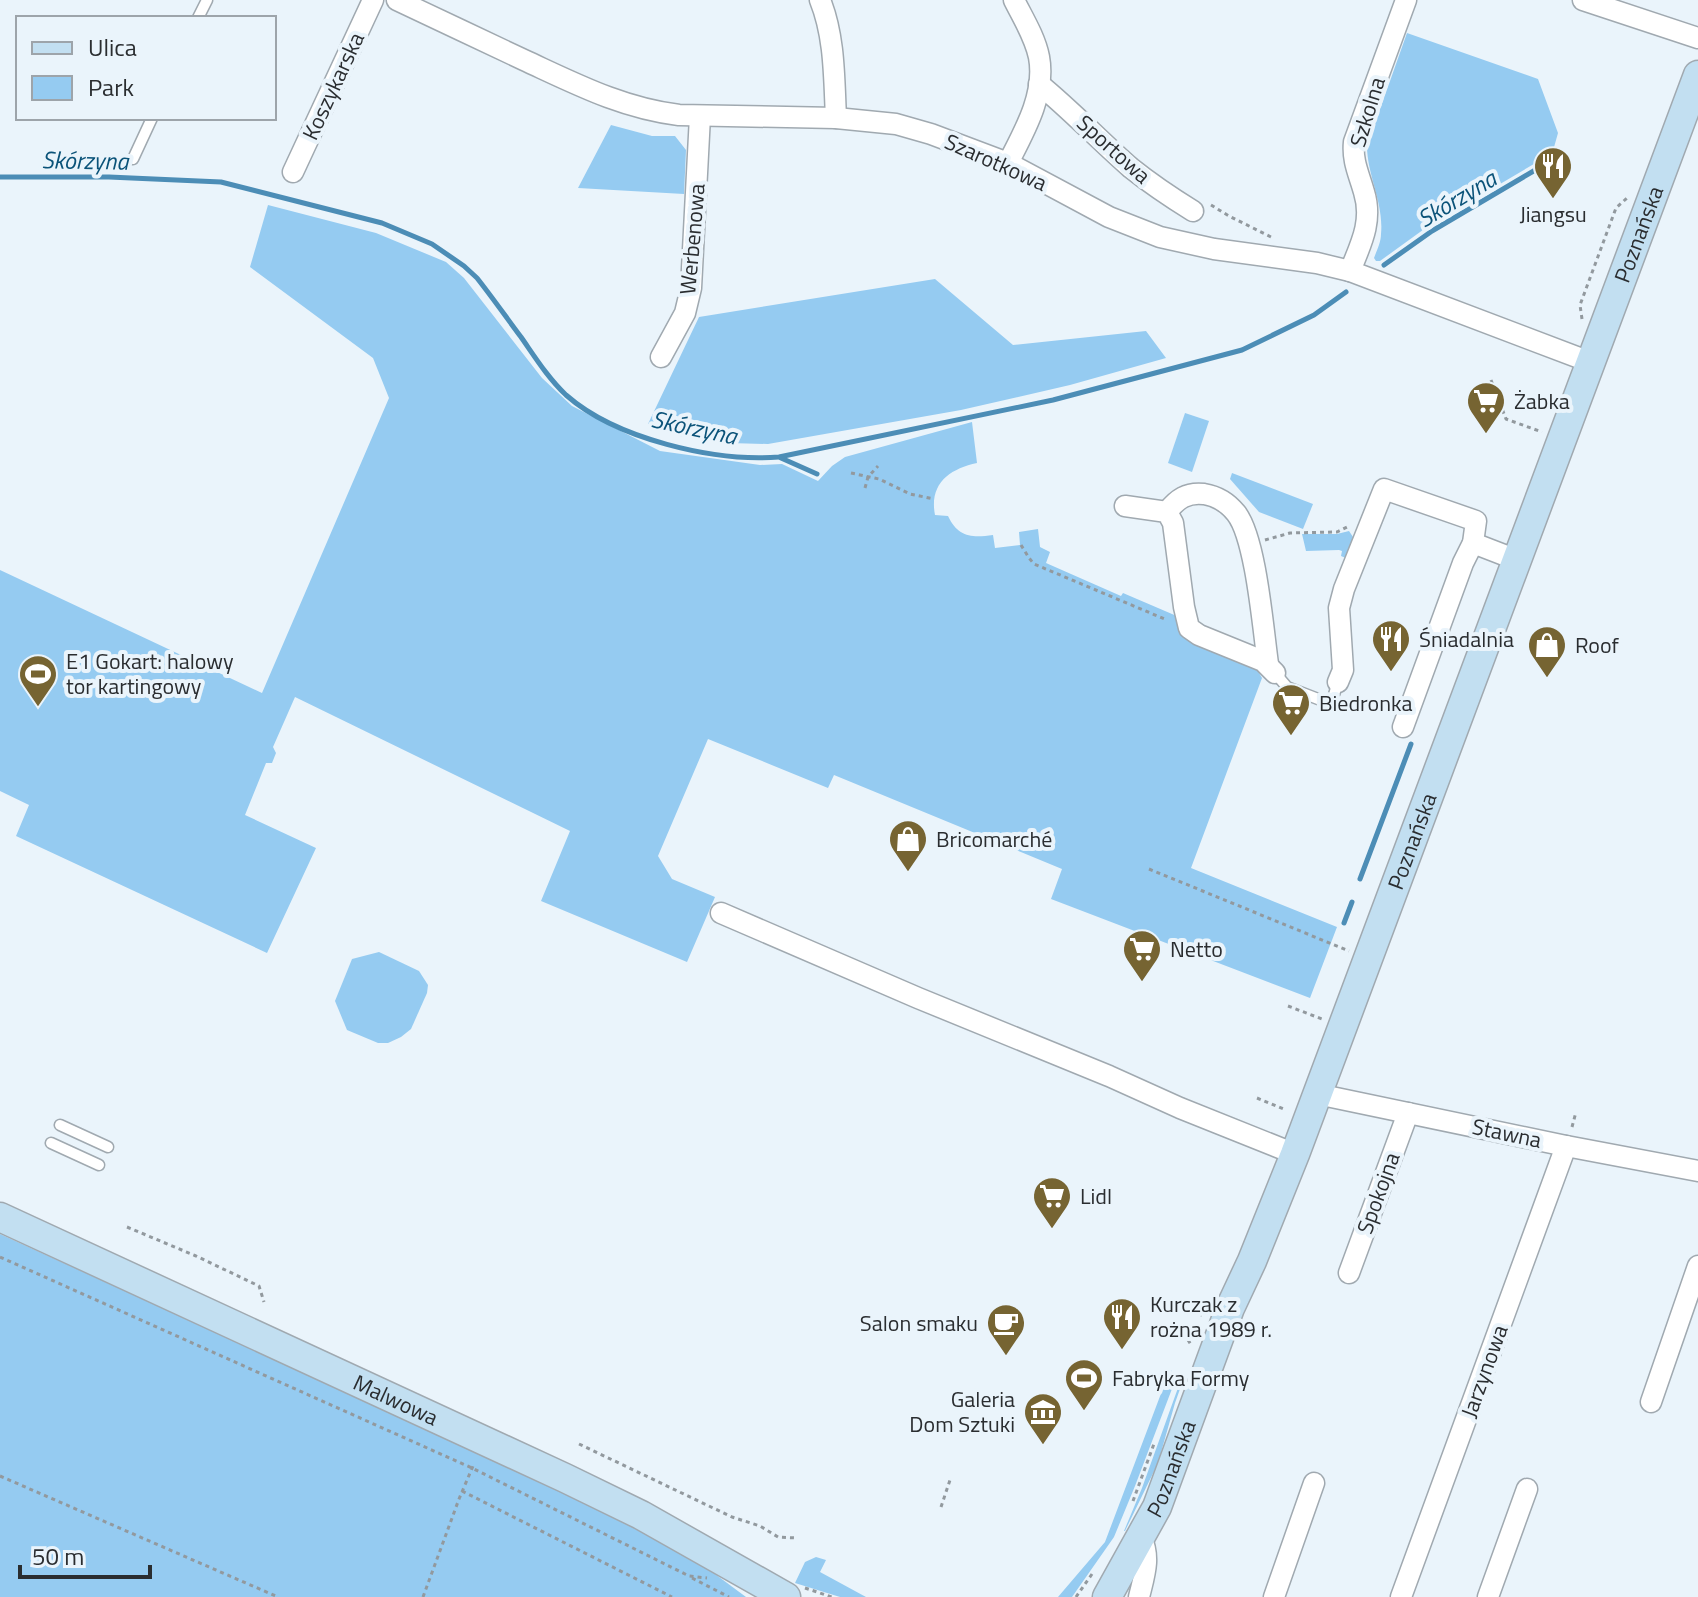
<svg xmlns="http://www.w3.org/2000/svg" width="1698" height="1597" viewBox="0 0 1698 1597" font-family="'Titillium Web',sans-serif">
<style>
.green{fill:#95cbf1}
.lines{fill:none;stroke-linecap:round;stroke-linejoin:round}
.stream{stroke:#4c8db6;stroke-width:5}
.lane-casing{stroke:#a0a9b0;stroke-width:13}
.street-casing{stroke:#a0a9b0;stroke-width:23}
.secondary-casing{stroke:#a0a9b0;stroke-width:31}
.path{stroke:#92999e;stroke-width:3;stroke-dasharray:4 4;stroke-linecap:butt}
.lane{stroke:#fff;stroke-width:10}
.street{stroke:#fff;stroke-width:20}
.secondary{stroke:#c2dff1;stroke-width:28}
.labels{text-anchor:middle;stroke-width:8;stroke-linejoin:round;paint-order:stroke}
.street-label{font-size:22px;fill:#2a2d30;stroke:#eaf4fb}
.poi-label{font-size:22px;fill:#2a2d30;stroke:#eaf4fb;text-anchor:start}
.water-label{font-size:24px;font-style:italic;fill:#0b5379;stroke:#eaf4fb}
</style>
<rect width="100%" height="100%" fill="#eaf4fb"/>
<g class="green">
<path d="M1407,33L1538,79L1558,133L1551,158L1539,161L1427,227L1380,261H1376L1374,258C1377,250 1381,242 1381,234C1384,203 1367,175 1367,146Z"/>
<path d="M611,125L652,136H675L686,150L684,194L578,188Z"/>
<path d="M268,205L376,233L446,262L464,278L542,378L572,406L660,451L760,465L782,464L818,481L832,466L845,457L972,422L977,463C949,469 929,484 935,515L948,516C958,537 971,538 993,535L995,548L1020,545L1019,532L1038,529L1040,547L1050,552L1046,563L1121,596L1123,593L1179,617L1255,666L1262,678L1191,868L1337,927L1310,998L1051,899L1062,869L834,775L828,788L708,739L658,856L672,879L715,897L687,962L541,901L570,831L295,697L273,747L276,753L272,763H266L245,815L316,848L267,953L16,836L29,805L0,791V570L262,693L389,398L373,358L250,267Z"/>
<path d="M935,279L1013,345L1146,331L1166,358L1070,385L961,410L768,444L729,443L677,436L648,424L699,317Z"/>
<path d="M1185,413L1209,421L1192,472L1168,463Z"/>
<path d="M1232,473L1313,504L1303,529L1259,512L1230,479Z"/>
<path d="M1349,531L1355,540L1348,559L1341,556L1342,551L1339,550L1306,551L1302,534H1337Z"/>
<path d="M379,952L419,971L428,985L427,993L411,1029L401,1037L388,1043H378L347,1030L335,1001L352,959Z"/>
<path d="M0,1234L529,1475L692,1557L746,1597H0Z"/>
<path d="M1166,1369L1178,1373L1135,1486L1114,1537L1072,1597H1058L1105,1542L1165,1383L1153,1377L1155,1372L1160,1374Z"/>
<path d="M1183,1374L1185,1375L1175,1403L1158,1463L1125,1531H1124L1142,1488Z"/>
<path d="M816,1557L826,1560L820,1572L866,1597H840L795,1583L805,1562Z"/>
</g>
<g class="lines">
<g class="stream">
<path d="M0,177H109L221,182L382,223L432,244L464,266L477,278C492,297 506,317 521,337C535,357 548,378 566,395C616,439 714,462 779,457L1053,400L1242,350L1314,315L1346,292"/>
<path d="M1384,265L1432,231L1537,169L1548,165"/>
<path d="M781,458L817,474"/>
<path d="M1360,879L1411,744"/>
<path d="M1344,923L1352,902"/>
</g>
<defs>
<g id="lane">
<path d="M198,18L207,0"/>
<path d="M133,159L152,118"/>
<path d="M1275,673L1287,687L1331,704L1338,682"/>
<path d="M60,1125L108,1147"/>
<path d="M51,1143L99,1165"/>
</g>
<g id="street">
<path d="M397,0C439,20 482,40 524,60C576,84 622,108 679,115L836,118L896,124L931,134L1008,163L1109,217L1160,237L1214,249L1317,263L1350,271L1590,362"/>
<path d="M820,0C835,37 834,79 836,118"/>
<path d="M1583,0L1698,38"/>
<path d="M1039,84C1071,110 1100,141 1131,168C1151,184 1172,198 1193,211"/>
<path d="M1008,163C1024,132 1046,94 1039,57C1035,37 1023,18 1014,0"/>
<path d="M293,172L373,0"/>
<path d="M1350,271C1361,244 1373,221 1364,192C1359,174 1352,161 1354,142L1406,0"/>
<path d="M661,357L685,313L691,288L700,116"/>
<path d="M1125,506L1167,512L1173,523L1184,607L1189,628L1199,635L1263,661L1275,673"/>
<path d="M1167,512C1177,499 1187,492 1204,494C1216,496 1228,503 1236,513C1256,538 1263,629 1268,664"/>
<path d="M1473,543L1517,560"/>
<path d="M1338,682L1343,670L1339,608L1344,589L1384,489L1476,521L1473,543L1463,563L1403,727"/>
<path d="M721,913L918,998L1109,1076L1180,1108L1295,1154"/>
<path d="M1317,1094L1566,1146L1698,1171"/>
<path d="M1349,1273L1408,1113"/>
<path d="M1651,1402L1698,1266"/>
<path d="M1139,1597C1144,1576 1151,1558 1141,1537"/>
<path d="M1274,1597L1314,1483"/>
<path d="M1401,1597L1566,1146"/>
<path d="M1488,1597L1527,1489"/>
</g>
<g id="secondary">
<path id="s1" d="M0,1217L565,1478L641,1515L786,1597"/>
<path id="s2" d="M1107,1597L1157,1507L1230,1308L1252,1261L1295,1154L1698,75"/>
</g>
</defs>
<use href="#lane" class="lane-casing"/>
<use href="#street" class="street-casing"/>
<use href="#secondary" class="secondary-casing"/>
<g class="path">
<path d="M1211,205L1229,216L1271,237"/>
<path d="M1582,319L1580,305L1616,208L1627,198"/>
<path d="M1491,380L1506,419L1542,432"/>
<path d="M851,473L879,479L910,494L934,499"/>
<path d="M865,488L868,477L878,466"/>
<path d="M1265,540L1290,533L1337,532L1347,527"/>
<path d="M1021,545L1029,558L1034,564L1167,620"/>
<path d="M1149,869L1349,951"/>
<path d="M1288,1006L1322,1019"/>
<path d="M1257,1098L1286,1110"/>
<path d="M1572,1127L1576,1112"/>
<path d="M127,1227L196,1256L259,1286L264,1302"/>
<path d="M0,1257L472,1468L689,1576L707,1578"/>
<path d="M1192,1312L1202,1315"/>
<path d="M1184,1333L1191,1345"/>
<path d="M579,1444L732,1517L760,1526L778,1537L797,1538"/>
<path d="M0,1476L278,1597"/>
<path d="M462,1491L672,1597"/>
<path d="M1133,1501L1155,1441"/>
<path d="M941,1507L950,1480"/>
<path d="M692,1578L729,1597"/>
<path d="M805,1588L832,1597"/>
<path d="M423,1597L459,1499L473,1466"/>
<path d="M1076,1597L1092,1574"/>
</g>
<use href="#lane" class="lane"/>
<use href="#street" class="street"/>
<use href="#secondary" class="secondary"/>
</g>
<defs>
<symbol id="restaurant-pin" viewBox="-11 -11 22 30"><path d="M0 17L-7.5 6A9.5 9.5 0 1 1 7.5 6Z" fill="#766432" stroke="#eaf4fb"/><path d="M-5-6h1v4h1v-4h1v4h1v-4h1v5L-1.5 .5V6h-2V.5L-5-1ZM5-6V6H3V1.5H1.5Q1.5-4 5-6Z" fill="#fff"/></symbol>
<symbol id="supermarket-pin" viewBox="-11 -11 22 30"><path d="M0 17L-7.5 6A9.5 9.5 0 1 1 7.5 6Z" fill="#766432" stroke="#eaf4fb"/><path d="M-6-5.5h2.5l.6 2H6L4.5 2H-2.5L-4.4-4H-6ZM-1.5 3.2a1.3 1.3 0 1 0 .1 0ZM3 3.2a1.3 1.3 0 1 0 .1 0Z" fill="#fff"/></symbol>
<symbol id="shop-pin" viewBox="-11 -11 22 30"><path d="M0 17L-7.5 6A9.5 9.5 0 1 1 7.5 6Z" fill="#766432" stroke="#eaf4fb"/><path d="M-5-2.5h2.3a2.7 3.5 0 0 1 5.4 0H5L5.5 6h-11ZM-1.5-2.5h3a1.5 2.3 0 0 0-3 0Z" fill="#fff"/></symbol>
<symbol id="stadium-pin" viewBox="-11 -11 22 30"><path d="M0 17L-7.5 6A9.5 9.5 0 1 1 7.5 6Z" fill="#766432" stroke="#eaf4fb"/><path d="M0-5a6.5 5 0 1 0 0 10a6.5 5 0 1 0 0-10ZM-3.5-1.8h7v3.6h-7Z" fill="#fff"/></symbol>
<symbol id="cafe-pin" viewBox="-11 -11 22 30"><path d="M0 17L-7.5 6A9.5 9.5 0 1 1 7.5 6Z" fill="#766432" stroke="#eaf4fb"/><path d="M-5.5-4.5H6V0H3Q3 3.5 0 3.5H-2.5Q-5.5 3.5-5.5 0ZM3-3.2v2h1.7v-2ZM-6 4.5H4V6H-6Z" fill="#fff"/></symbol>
<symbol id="museum-pin" viewBox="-11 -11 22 30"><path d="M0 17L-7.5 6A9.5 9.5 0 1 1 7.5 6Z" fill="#766432" stroke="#eaf4fb"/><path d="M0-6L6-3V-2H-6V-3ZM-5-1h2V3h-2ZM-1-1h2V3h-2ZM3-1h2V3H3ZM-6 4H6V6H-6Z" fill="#fff"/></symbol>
</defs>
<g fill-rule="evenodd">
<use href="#restaurant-pin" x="1531" y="144" width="44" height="60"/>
<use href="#supermarket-pin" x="1464" y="379" width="44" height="60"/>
<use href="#restaurant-pin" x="1369" y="617" width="44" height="60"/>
<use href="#shop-pin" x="1525" y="623" width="44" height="60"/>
<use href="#stadium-pin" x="16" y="652" width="44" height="60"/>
<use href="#supermarket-pin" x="1269" y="681" width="44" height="60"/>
<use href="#shop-pin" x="886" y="817" width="44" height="60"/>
<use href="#supermarket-pin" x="1120" y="927" width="44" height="60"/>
<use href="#supermarket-pin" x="1030" y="1174" width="44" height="60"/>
<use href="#restaurant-pin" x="1100" y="1295" width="44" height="60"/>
<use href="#cafe-pin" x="984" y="1301" width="44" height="60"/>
<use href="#stadium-pin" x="1062" y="1356" width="44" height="60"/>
<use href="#museum-pin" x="1021" y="1390" width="44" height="60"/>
</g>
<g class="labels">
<g class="street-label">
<text transform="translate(333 86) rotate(-65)" y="8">Koszykarska</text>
<text transform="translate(1367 112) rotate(-73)" y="8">Szkolna</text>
<text transform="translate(1114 149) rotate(42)" y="8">Sportowa</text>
<text transform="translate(996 162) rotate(24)" y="8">Szarotkowa</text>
<text dy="8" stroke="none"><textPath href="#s2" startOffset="1464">Poznańska</textPath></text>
<text transform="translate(692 239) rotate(-85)" y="8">Werbenowa</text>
<text dy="8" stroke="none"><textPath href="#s2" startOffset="816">Poznańska</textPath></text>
<text transform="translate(1507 1133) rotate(12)" y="8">Stawna</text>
<text transform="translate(1378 1193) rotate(-70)" y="8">Spokojna</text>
<text transform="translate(1484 1371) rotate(-70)" y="8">Jarzynowa</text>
<text dy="8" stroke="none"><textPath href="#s1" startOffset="436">Malwowa</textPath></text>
<text dy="8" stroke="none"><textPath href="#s2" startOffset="144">Poznańska</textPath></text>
</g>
<g class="poi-label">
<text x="1553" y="222" text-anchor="middle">Jiangsu</text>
<text x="1514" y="409">Żabka</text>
<text x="1419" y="647">Śniadalnia</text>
<text x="1575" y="653">Roof</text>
<text x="66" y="669">E1 Gokart: halowy<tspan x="66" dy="25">tor kartingowy</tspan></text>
<text x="1319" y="711">Biedronka</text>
<text x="936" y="847">Bricomarché</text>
<text x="1170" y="957">Netto</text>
<text x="1080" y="1204">Lidl</text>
<text x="1150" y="1312">Kurczak z<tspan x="1150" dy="25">rożna 1989 r.</tspan></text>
<text x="978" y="1331" text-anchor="end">Salon smaku</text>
<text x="1112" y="1386">Fabryka Formy</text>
<text x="1015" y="1407" text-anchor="end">Galeria<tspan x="1015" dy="25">Dom Sztuki</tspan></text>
</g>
<g class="water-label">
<text transform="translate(85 161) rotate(1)" y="8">Skórzyna</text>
<text transform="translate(1457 199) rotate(-31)" y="8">Skórzyna</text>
<text transform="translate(694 428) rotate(12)" y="8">Skórzyna</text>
</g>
</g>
<rect x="16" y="16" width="260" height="104" fill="#eaf4fb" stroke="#9da4aa" stroke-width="2"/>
<rect x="32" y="42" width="40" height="12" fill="#c2dff1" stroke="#9da4aa" stroke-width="2"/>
<text x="88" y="56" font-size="24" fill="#2a2d30">Ulica</text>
<rect x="32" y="76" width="40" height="24" fill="#95cbf1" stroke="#9da4aa" stroke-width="2"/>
<text x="88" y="96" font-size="24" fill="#2a2d30">Park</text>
<path d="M20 1565v12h130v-12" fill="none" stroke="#2a2d30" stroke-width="4"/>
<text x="32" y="1565" font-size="24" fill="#2a2d30" stroke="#eaf4fb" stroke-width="6" paint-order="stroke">50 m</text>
</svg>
